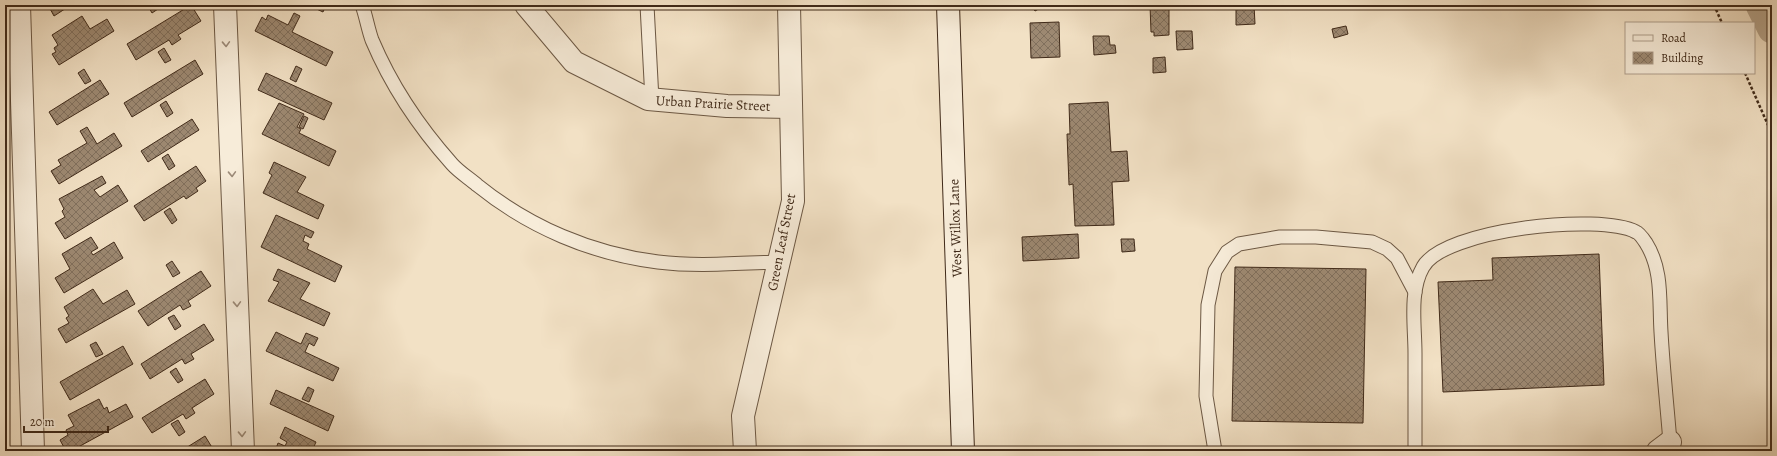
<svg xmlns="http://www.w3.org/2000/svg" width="1777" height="456" viewBox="0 0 1777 456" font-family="Alegreya,serif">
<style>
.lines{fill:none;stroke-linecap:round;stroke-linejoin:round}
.canal{stroke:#b5a38b;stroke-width:29}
.building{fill:url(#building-cross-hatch);stroke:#402a19}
.service-casing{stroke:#6c5844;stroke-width:15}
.minor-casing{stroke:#6c5844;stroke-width:24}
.secondary-casing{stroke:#402a19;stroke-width:24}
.path{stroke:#402a19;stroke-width:2.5;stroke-dasharray:3 2;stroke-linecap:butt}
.service{stroke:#f7ecd9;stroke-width:13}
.minor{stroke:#f7ecd9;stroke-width:22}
.secondary{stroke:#f7ecd9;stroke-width:22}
.oneway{stroke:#9c8b79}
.labels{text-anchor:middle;stroke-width:3.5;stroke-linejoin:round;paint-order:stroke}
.street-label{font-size:14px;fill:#402a19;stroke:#f7ecd9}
</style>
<defs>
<pattern id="building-cross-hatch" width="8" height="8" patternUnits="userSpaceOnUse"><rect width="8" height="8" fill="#9d8972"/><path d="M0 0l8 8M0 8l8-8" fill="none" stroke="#81705d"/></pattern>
</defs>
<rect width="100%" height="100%" fill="#f2e1c5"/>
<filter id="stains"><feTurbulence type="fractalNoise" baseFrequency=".005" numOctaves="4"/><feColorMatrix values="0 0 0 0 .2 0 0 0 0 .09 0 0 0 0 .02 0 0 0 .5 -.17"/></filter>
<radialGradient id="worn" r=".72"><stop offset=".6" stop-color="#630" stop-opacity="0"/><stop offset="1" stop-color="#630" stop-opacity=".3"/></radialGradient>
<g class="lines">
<path class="canal" d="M1760,5L1772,29"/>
</g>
<g class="building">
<path d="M48,5H71L54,16Z"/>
<path d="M150,5H155L158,9L152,13L148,6Z"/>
<path d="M160,5H169V6L163,9Z"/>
<path d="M191,5L201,21L178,35L181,39L172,45L169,40L136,60L127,44Z"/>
<path d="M308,5H326L323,12Z"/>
<path d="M1031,5H1046L1035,11Z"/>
<path d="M1150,5H1169V35L1154,36V32H1151Z"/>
<path d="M1236,5H1254L1255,24L1236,25Z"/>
<path d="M294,13L300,16L292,32L333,52L326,66L255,31L262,17L266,20L268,15L288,25Z"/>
<path d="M82,16L90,29L107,19L114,31L59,65L52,54L56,52L54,48L58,45L52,35Z"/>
<path d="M1059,22L1060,57L1031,58L1030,23Z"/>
<path d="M1346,26L1348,34L1334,38L1332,29Z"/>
<path d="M1176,31H1192L1193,49L1177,50Z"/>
<path d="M1093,36H1109L1110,45H1115L1116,53L1094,55Z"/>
<path d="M164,48L171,60L165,63L158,52Z"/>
<path d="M1165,57L1166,72L1153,73V58Z"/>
<path d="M195,60L203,74L132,117L124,103Z"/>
<path d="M296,66L302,69L296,82L290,79Z"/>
<path d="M84,69L91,81L85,84L78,73Z"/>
<path d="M266,73L332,103L324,120L258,90Z"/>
<path d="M100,80L109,94L57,125L49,112Z"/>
<path d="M166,101L173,113L167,117L160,105Z"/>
<path d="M1108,102L1111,152L1127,151L1129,181L1112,182L1114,225L1075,226L1073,184L1069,185L1067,134H1070L1069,104Z"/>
<path d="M279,103L304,114L297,127L301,129L299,133L336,151L329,166L262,134Z"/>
<path d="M304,116L308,118L303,129L299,127Z"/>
<path d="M192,119L199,130L148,162L141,151Z"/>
<path d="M87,127L97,144L114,133L122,146L59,184L51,171L61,165L58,160L87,143L80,131Z"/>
<path d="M168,154L175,166L169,170L162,158Z"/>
<path d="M274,162L306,177L297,192L324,205L318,219L263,193L272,175L269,173Z"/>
<path d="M196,166L206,181L196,188L198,191L186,199L184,196L144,221L134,206Z"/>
<path d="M102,176L106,183L94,190L100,197L118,185L128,201L65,239L55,223L65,217L62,211L64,209L59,199Z"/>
<path d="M170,208L177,220L172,224L164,212Z"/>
<path d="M276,215L314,232L311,238L305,235L303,241L309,244L307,249L342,266L335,282L261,247Z"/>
<path d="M1078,234L1079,258L1023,261L1022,237Z"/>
<path d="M91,237L98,248L91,252L93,255L114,242L123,258L64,293L55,278L70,269L62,254Z"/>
<path d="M1121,239H1134L1135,251L1122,252Z"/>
<path d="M1599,254L1604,385L1443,392L1438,282L1493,280L1492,258Z"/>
<path d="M172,261L180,273L173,277L166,265Z"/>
<path d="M1235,267L1366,269L1363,423L1232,421Z"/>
<path d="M278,269L310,283L300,299L330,313L324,326L268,301L279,282L273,280Z"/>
<path d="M201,271L211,286L188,301L191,306L183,310L180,305L148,326L138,311Z"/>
<path d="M93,289L103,304L127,290L135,304L66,343L58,329L69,323L66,318L69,316L64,307Z"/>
<path d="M174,315L181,326L175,330L168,318Z"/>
<path d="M204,324L214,340L191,354L194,359L185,364L182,359L150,379L141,364Z"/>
<path d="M276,332L301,344L306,333L318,338L314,346L309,343L305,352L339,368L333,381L266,351Z"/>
<path d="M96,342L103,354L96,357L90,345Z"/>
<path d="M123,346L133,364L70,400L60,382Z"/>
<path d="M176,368L183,380L178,383L170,372Z"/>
<path d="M205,379L214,394L192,408L195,413L186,419L183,414L152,433L142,418Z"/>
<path d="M308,387L314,390L309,402L302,399Z"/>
<path d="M276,390L334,416L328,431L270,404Z"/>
<path d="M99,399L104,409L107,407L109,413L126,404L133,417L71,451H66L60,440L68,435L66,430L74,426L68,415Z"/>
<path d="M178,420L185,432L179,436L171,424Z"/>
<path d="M285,427L316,442L312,451H275L278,443L285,446L287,442L280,438Z"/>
<path d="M205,436L213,449L210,451H181Z"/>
</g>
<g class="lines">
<defs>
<g id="service">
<path d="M362,5C366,16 368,29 372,40C391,85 419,127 452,164C459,172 469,178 477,185C529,227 592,254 658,262C698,267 739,263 779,262"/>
<path d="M647,5L652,100"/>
<path d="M1215,451L1206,396L1208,305L1215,271L1227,252L1239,244L1280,237H1316L1372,242L1387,249L1397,258L1415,292"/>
<path d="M1415,451C1415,418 1415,386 1415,353C1415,326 1409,291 1423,267C1444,229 1600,213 1636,232C1639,233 1644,240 1646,243C1663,270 1659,301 1661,332C1663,368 1667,405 1670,442"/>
</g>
<g id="minor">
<path d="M19,5L33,451"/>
<path d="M225,5L243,451"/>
<path d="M526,5L574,62L648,99L727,106L791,107"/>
<path d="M745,451L743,416L793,201L789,5"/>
<path d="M1658,451L1670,442"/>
</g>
<path id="secondary" d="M948,5L963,451"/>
</defs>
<use href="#service" class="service-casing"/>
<use href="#minor" class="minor-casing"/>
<use href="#secondary" class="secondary-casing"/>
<g class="path">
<path d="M1714,5L1722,23"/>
<path d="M1745,73L1772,134"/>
</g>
<use href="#service" class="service"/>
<use href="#minor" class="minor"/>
<use href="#secondary" class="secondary"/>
</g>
<defs><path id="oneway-chevron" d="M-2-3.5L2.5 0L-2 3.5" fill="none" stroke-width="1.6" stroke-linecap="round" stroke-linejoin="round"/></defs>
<g class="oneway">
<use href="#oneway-chevron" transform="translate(226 44) rotate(88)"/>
<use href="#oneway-chevron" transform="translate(232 174) rotate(88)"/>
<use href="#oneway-chevron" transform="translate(237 304) rotate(88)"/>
<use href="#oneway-chevron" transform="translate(242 434) rotate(88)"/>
</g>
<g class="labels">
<g class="street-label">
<text transform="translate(713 103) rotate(3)" y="5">Urban Prairie Street</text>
<text transform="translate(955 228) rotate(-92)" y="5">West Willox Lane</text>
<text transform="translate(781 242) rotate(-79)" y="5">Green Leaf Street</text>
</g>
</g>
<rect width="1777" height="456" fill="none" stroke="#f2e1c5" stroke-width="20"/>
<rect x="6" y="6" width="1765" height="444" fill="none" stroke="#402a19" stroke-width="2"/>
<rect x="10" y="10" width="1757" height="436" fill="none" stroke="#402a19"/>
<rect x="1625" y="22" width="130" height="52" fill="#f7ecd9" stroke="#ae9e8c"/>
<rect x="1633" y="35" width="20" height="6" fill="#f7ecd9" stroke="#ae9e8c"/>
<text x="1661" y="42" font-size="12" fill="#402a19">Road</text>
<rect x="1633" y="52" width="20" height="12" fill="url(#building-cross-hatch)" stroke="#ae9e8c"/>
<text x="1661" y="62" font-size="12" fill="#402a19">Building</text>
<path d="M24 426v6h84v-6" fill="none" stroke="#402a19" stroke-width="2"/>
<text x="30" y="426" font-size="12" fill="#402a19" stroke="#f7ecd9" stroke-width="3" paint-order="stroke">20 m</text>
<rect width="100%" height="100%" filter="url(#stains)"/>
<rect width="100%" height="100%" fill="url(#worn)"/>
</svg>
